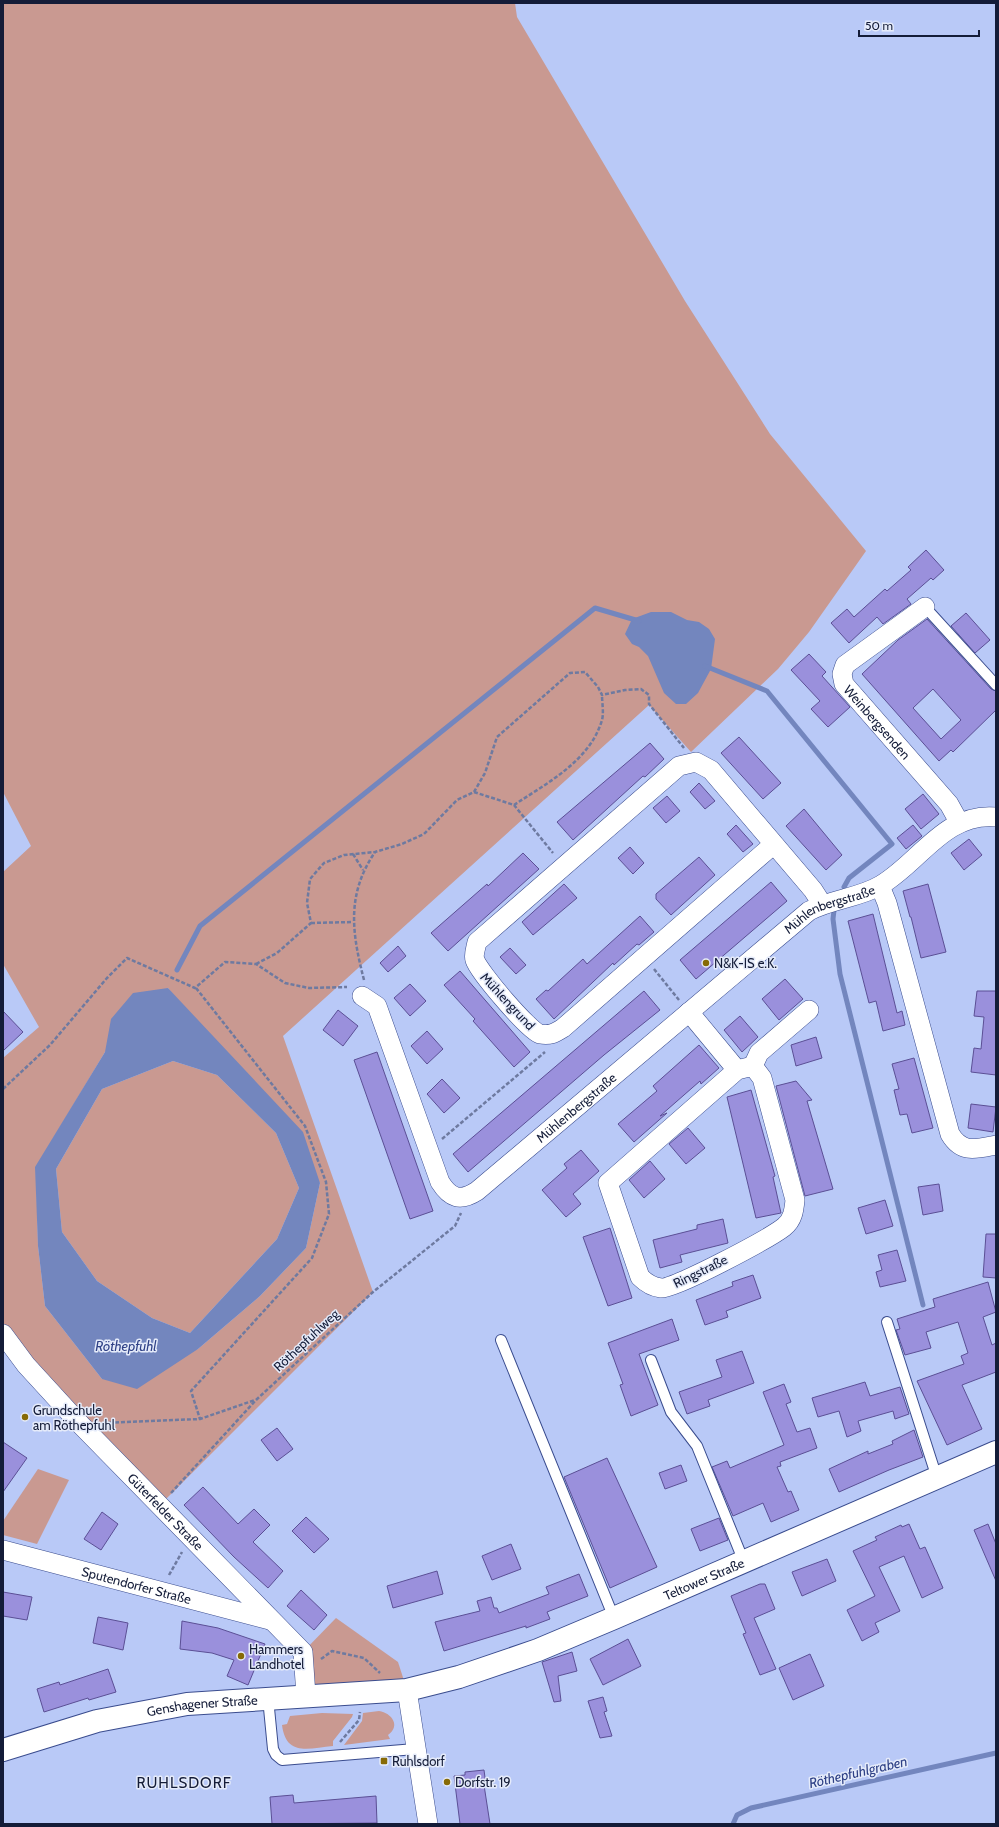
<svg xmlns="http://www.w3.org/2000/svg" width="999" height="1827" viewBox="0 0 999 1827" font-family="Cabin,sans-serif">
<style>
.green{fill:#c99991;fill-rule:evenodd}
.water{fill:#7386be;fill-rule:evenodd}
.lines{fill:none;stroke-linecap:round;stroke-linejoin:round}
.stream{stroke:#7386be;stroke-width:5}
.building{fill:#9a90dc;stroke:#5b4f95;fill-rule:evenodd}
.lane-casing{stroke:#3a4c8e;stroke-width:12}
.street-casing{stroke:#3a4c8e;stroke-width:20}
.secondary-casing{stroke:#3a4c8e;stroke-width:24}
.path{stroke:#6e7aa0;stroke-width:2.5;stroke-dasharray:4 2;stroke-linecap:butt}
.lane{stroke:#fff;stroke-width:10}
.street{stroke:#fff;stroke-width:19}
.secondary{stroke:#fff;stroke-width:22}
.poi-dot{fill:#876a06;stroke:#e5ebfa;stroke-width:1.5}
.labels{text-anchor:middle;stroke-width:3;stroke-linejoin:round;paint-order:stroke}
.street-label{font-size:13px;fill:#141c38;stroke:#e5ebfa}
.poi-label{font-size:13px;fill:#141c38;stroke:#e5ebfa;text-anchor:start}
.water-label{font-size:14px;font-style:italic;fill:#2f4186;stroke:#e5ebfa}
.quarter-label{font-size:15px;letter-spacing:1px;fill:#141c38;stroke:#e5ebfa}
</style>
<rect width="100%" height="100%" fill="#b9c9f7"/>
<g class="green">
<path d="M3,3H515L517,17L685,301L770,434L866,551L809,632L778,669L691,752L649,705L283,1036L373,1292L159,1506L3,1334V1058L39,1027L3,964V872L31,846L3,792ZM168,988L320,1183L306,1248L260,1296L198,1349L102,1379L45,1306L38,1246L36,1167L105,1052Z"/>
<path d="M173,1061L217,1075L276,1133L299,1188L277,1239L190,1333L152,1318L97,1281L62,1232L56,1169L102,1089Z"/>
<path d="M38,1469L69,1480L37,1544L3,1535V1521Z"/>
<path d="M336,1618L398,1662L407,1690L306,1696L303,1652Z"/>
<path d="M379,1711C392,1713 401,1726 388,1735L390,1739L344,1745L362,1721L363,1713Z"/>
<path d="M322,1713L353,1714L352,1717L333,1741V1746C309,1748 286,1757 282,1725L287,1724L290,1716Z"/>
</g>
<g class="water">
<path d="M651,612H671L687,620L699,622L709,629L715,639L711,669L698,693L686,704H676L664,693L648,656L639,647L632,644L625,634L632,619Z"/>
<path d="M168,988L303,1132L320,1183L306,1248L260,1296L198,1349L137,1389L102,1379L45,1306L38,1246L35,1167L105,1052L111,1019L133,993ZM173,1061L217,1075L276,1133L299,1188L277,1239L190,1333L152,1318L97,1281L62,1232L56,1169L102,1089Z"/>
</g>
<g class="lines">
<g class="stream">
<path d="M705,666L767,691L892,844L849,878L844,887"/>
<path d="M834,910L833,919L840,974L923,1305"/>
<path d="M177,970L200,926L595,608L639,621"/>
<path d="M733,1824L737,1815L751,1808L996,1753"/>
</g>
</g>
<g class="building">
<path d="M926,550L944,570L933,580L931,578L907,599L911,604L883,624L877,617L849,643L831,623L847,609L854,617L885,589L887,591L911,570L908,567Z"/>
<path d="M966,613L990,640L975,653L951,626Z"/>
<path d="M927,619L991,689L996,691V710L953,752L951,750L939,761L862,674L898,640ZM933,689L961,720L941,739L913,708Z"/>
<path d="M809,654L826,672L822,676L850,707L828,727L811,709L820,701L791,670Z"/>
<path d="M739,737L781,783L763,799L721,753Z"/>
<path d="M650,743L664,759L645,777L643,776L573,840L557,822Z"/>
<path d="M699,783L715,801L705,809L690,792Z"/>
<path d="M923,794L939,814L921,829L905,809Z"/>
<path d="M667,796L680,811L666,823L653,808Z"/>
<path d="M804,809L842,855L826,870L786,826Z"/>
<path d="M736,825L753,844L743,852L727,834Z"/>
<path d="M913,825L922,836L906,849L897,838Z"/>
<path d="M969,839L982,855L964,870L951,853Z"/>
<path d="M630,847L644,863L633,874L618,858Z"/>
<path d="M523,853L539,869L448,951L431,933L487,884L488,886Z"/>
<path d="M699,857L715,875L671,915L656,899V894Z"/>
<path d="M771,882L787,901L696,979L680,960Z"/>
<path d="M564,884L577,898L533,935L522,922Z"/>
<path d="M928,884L946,952L921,958L911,917H910L903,891Z"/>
<path d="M873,914L897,1013L902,1011L905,1025L883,1031L876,1001L869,1003L848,921Z"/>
<path d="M640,916L654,932L639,945L637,944L614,965L613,963L554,1019L536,999L546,990L548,991L583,959L587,964Z"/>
<path d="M398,946L406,956L388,972L380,963Z"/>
<path d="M510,948L526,965L516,974L500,957Z"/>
<path d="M460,971L530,1052L514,1067L473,1021L475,1019L444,985Z"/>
<path d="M785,979L803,999L779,1020L762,999Z"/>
<path d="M410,984L426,1001L410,1016L394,998Z"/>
<path d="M644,991L660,1010L604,1055L468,1172L453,1154Z"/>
<path d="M977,991H996V1075L971,1072L974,1048L981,1049L984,1017L974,1016Z"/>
<path d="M338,1010L358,1026L343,1046L323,1030Z"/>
<path d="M3,1011L23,1032L3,1051Z"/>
<path d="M740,1016L758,1037L742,1052L724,1030Z"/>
<path d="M427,1031L443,1049L427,1064L411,1046Z"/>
<path d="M816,1037L822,1058L796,1066L791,1045Z"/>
<path d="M699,1045L719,1068L701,1084L700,1081L660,1116L667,1113L634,1142L618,1124L657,1091L653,1086Z"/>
<path d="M377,1052L433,1211L410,1219L354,1060Z"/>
<path d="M914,1058L933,1128L912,1133L907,1114L900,1115L894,1090L899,1089L892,1064Z"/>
<path d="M442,1079L460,1098L444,1113L427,1094Z"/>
<path d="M796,1081L812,1100L807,1101L833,1189L805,1196L776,1086Z"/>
<path d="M751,1090L775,1176L773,1177L781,1213L756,1218L727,1097Z"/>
<path d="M971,1104L996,1107L993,1132L968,1128Z"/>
<path d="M688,1128L705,1148L686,1164L669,1144Z"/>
<path d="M581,1150L599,1171L573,1194L581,1204L566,1217L542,1190L567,1168L564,1164Z"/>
<path d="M650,1161L665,1179L644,1198L629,1180Z"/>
<path d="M939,1184L943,1211L923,1215L918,1187Z"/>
<path d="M885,1200L893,1226L866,1234L858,1208Z"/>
<path d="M723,1219L728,1243L680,1255L682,1262L660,1268L653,1240L697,1229V1225Z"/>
<path d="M610,1228L632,1298L608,1306L583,1237Z"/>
<path d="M986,1234H996V1278L983,1277Z"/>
<path d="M897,1250L906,1281L880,1287L876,1272L882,1270L878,1255Z"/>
<path d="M753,1275L761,1298L726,1311L728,1317L705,1325L696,1300L733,1286L732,1282Z"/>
<path d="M988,1282L996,1312L983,1317L992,1345L996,1343V1372L962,1385L982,1429L947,1445L917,1381L964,1364L961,1356L968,1353L958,1322L926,1332L931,1348L905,1355L896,1330L900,1329L897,1319L935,1307L933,1299Z"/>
<path d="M672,1319L679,1340L639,1354L658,1405L631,1416L620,1385L623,1384L608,1343Z"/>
<path d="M742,1351L754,1383L708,1400L710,1406L687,1414L679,1392L722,1377L716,1360Z"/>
<path d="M865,1382L870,1396L900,1387L909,1414L895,1419L893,1411L858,1421L861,1431L847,1437L839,1411L818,1417L812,1398Z"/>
<path d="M784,1384L791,1402L786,1404L797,1432L810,1428L817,1448L780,1462L781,1466L777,1467L788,1492L791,1491L799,1510L771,1522L763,1503L733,1516L712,1467L727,1461L730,1468L784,1445L763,1392Z"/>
<path d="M277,1428L293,1449L277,1461L261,1440Z"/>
<path d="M914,1430L923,1457L889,1470L839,1492L829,1469L868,1451V1454L893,1444L892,1441Z"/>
<path d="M3,1442L27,1458L3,1492Z"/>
<path d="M607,1458L657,1567L610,1588L564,1477Z"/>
<path d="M681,1465L687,1481L665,1489L659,1473Z"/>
<path d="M203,1487L238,1524L254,1509L270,1525L253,1542L283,1571L268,1588L234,1557L184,1505Z"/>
<path d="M102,1512L118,1524L101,1550L84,1539Z"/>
<path d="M306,1517L329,1539L314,1553L292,1531Z"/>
<path d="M719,1518L728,1540L700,1551L691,1529Z"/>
<path d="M909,1524L920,1549L925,1547L943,1588L922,1598L904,1556L879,1567L900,1611L875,1623L879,1632L862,1641L847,1610L875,1596L853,1551L877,1540L875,1537L901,1525L902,1527Z"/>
<path d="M988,1524L996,1544V1581L974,1530Z"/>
<path d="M511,1544L521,1569L492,1580L482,1556Z"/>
<path d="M827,1559L836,1581L802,1596L792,1572Z"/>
<path d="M437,1571L443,1594L393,1608L387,1586Z"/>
<path d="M579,1574L588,1596L547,1612L550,1619L526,1628V1626L444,1651L435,1622L480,1611L477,1601L491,1597L494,1608H497L499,1613L549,1594L546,1587Z"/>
<path d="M760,1584H765L775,1609L754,1618L776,1669L760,1675L743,1634L746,1633L731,1596Z"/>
<path d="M301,1590L327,1615L314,1630L287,1606Z"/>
<path d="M3,1592L32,1597L27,1620L3,1616Z"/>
<path d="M98,1617L128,1623L123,1650L93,1643Z"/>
<path d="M182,1621L218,1628L265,1644L248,1685L227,1676L234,1660L212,1653L180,1649Z"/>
<path d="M628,1639L641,1666L603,1685L590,1659Z"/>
<path d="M572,1652L577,1671L558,1676L561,1701L554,1702L542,1662Z"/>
<path d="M810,1654L824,1686L793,1700L779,1668Z"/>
<path d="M108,1669L116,1692L89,1700L88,1698L44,1712L37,1689L59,1682L60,1685Z"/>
<path d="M603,1697L607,1711L604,1712L612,1736L600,1738L588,1701Z"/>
<path d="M484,1770L486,1785H484L490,1824H460L454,1776L465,1775V1772Z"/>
<path d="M293,1795L294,1803L376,1796L377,1823L272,1824L270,1797Z"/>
</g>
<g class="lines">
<defs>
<g id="lane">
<path d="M925,607L996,685"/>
<path d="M887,1322L937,1478"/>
<path d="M501,1340L614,1618"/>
<path d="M651,1360L671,1412L697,1446L744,1562"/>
<path d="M268,1698L273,1749L276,1755L282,1760L415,1749"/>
</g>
<g id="street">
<path id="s1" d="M925,607L845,665L842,674L844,684L949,804L959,822"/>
<path d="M774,844L563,1028C555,1033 550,1036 540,1034C529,1031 479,972 475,960C473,955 476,948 477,942L679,766L696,762L711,770L813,890L822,904"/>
<path d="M880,886L887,903L950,1134C962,1154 976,1149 996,1145"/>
<path id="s2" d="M362,996L377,1006L440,1182C450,1198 460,1202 477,1191L809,911C832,899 859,898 881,885C920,862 945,812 996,817"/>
<path d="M689,1012L737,1070"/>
<path d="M753,1066L762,1078L795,1200C794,1210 793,1220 784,1227C770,1238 675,1289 661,1288C652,1287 646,1283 640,1277L608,1183L737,1070Z"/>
<path d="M753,1066L759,1053L809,1010"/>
<path id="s3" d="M3,1334L26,1365L80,1424L303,1652L306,1696"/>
<path id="s4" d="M3,1550L270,1620"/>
<path d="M407,1690L428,1824"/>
</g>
<g id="secondary">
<path id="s5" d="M3,1750L97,1721L187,1704L407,1690L459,1677L538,1650L614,1618L996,1452"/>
</g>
</defs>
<use href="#lane" class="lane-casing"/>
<use href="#street" class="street-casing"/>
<use href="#secondary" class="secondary-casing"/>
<g class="path">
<path d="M474,792L514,805L553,853"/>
<path d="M514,805C547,783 590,761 602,720C604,713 602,703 602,695"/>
<path d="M353,854L363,870"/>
<path d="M311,923L353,922"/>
<path d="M256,964L277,953L311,923L307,903L310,879L324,863L344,855L375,852L402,844L424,834L457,800L474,792L485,773L497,737L570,673L585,672L598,687L602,695L625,690L641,689L649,695V704L684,748"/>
<path d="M654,969L679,1000"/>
<path d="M364,980C352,933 346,895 375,852"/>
<path d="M196,988L305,1126L326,1182L329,1214L312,1258L191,1391L200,1419"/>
<path d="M3,1089L50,1045L107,978L127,958L195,988L225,962L256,964L285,983L309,988L347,987"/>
<path d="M442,1139L545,1052"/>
<path d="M103,1423L200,1419L255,1400"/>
<path d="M171,1493L256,1400L373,1292L455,1226L461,1213"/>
<path d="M169,1575L182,1552"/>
<path d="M321,1659L332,1651L364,1658L380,1673"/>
<path d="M340,1742L359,1720L360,1712"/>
</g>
<use href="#lane" class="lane"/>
<use href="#street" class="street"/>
<use href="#secondary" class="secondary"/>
</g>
<g class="poi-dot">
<circle cx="706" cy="963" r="4"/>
<circle cx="25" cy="1417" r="4"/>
<circle cx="241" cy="1656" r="4"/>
<rect x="380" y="1757" width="8" height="8" rx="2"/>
<circle cx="447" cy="1782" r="4"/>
</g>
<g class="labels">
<g class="street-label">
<text dy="5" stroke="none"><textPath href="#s1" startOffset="169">Weinbergsenden</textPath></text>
<text dy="5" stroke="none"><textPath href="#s2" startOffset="703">Mühlenbergstraße</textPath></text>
<text transform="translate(508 1001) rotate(47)" y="5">Mühlengrund</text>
<text dy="5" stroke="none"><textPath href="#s2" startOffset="379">Mühlenbergstraße</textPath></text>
<text transform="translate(700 1271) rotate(-26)" y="5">Ringstraße</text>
<text transform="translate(306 1340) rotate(-43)" y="5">Röthepfuhlweg</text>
<text dy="5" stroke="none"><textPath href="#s3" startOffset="241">Güterfelder Straße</textPath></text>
<text dy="5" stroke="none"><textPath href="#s5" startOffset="728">Teltower Straße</textPath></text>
<text dy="5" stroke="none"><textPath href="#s4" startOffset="138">Sputendorfer Straße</textPath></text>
<text dy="5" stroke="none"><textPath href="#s5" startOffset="205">Genshagener Straße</textPath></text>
</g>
<g class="poi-label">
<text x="714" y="968">N&amp;K-IS e.K.</text>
<text x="33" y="1415">Grundschule<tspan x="33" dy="15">am Röthepfuhl</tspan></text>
<text x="249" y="1654">Hammers<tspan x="249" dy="15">Landhotel</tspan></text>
<text x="392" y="1766">Ruhlsdorf</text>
<text x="455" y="1787">Dorfstr. 19</text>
</g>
<g class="water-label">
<text x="126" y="1351">Röthepfuhl</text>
<text transform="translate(858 1772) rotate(-13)" y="5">Röthepfuhlgraben</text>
</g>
<g class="quarter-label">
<text x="184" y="1788">RUHLSDORF</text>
</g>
</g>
<rect width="999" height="1827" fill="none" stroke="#141c38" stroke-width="8"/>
<path d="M859 30v6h120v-6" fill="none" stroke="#141c38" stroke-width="2"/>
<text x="865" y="30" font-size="12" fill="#141c38" stroke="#e5ebfa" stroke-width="3" paint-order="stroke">50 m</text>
</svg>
